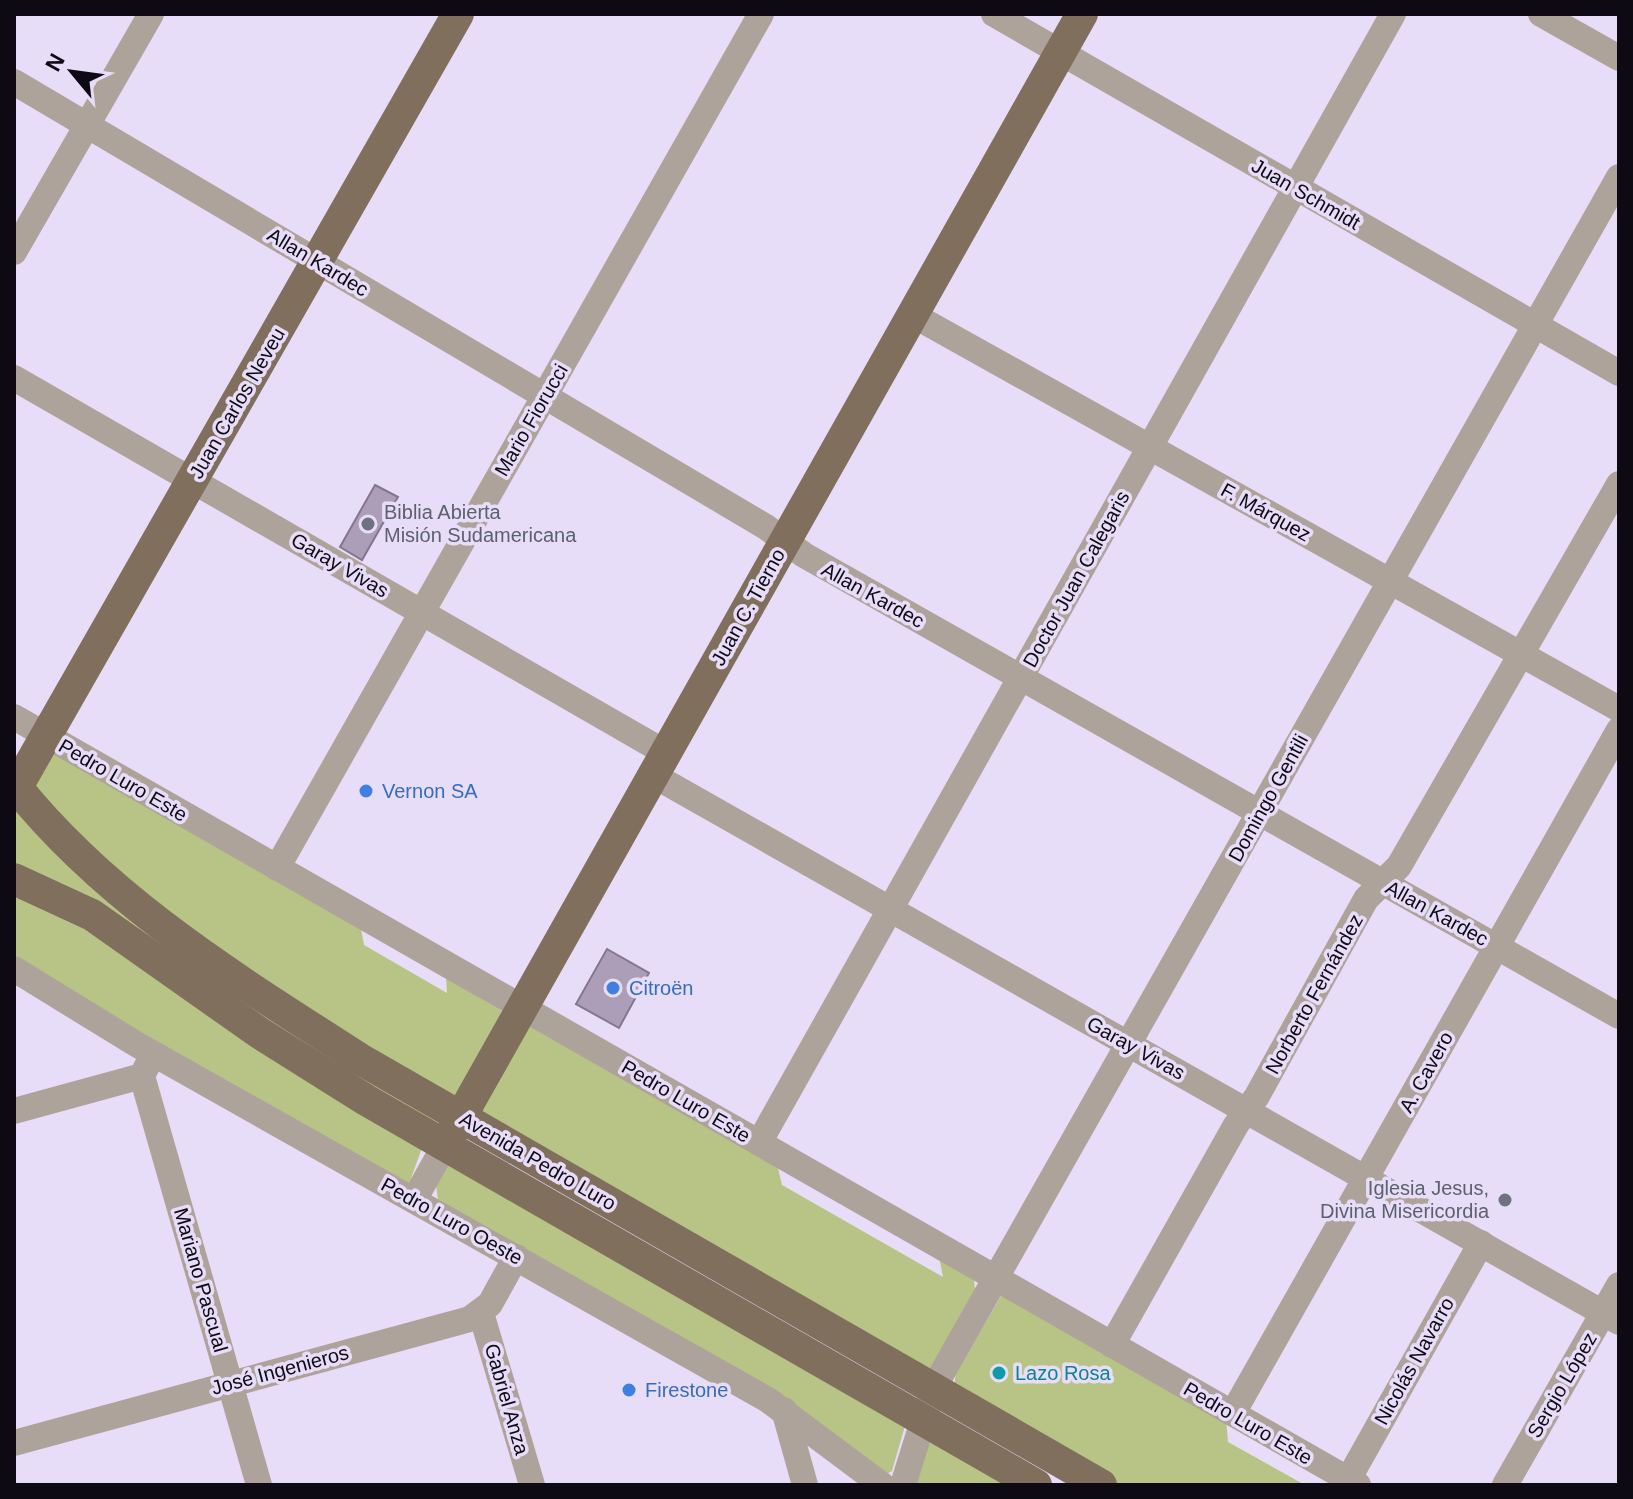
<svg xmlns="http://www.w3.org/2000/svg" width="1633" height="1499" viewBox="0 0 1633 1499" font-family="Arial,sans-serif">
<style>
.green{fill:#b8c486}
.building{fill:#ac9eb8;stroke:#83778f;stroke-width:2}
.lines{fill:none;stroke-linecap:round;stroke-linejoin:round}
.minor{stroke:#aea39a;stroke-width:26}
.major{stroke:#816f5e;stroke-width:32}
.worship-dot{fill:#6b7280;stroke:#e8ddf9;stroke-width:3}
.shop-dot{fill:#3f7fe0;stroke:#e8ddf9;stroke-width:3}
.culture-dot{fill:#0f9aa8;stroke:#e8ddf9;stroke-width:3}
.labels{text-anchor:middle;stroke-width:7;stroke-linejoin:round;paint-order:stroke}
.street-label{font-size:20px;fill:#0e0a13;stroke:#e8ddf9}
.worship-label{font-size:20px;fill:#5b616d;stroke:#e8ddf9;text-anchor:start}
.shop-label{font-size:20px;fill:#366cbe;stroke:#e8ddf9;text-anchor:start}
.culture-label{font-size:20px;fill:#0d838f;stroke:#e8ddf9;text-anchor:start}
</style>
<rect width="100%" height="100%" fill="#e8ddf9"/>
<g class="green">
<path d="M54,753L361,929L364,945L447,993L446,978L505,1013L455,1095H441L138,895L33,789Z"/>
<path d="M14,808L442,1114L439,1127L14,870Z"/>
<path d="M14,888L32,895L422,1148L410,1181L408,1183L138,1033L14,958Z"/>
<path d="M528,1027H532L777,1164L782,1185L943,1277L939,1257L974,1280L975,1290L930,1369L477,1110Z"/>
<path d="M448,1163L905,1426L892,1471L887,1474L438,1200L436,1185Z"/>
<path d="M1002,1294L1226,1419L1228,1442L1305,1485H1118L962,1396L954,1384L956,1374Z"/>
<path d="M933,1442L1017,1485H911L928,1444Z"/>
</g>
<g class="building">
<path d="M375,485L398,497L362,560L340,547Z"/>
<path d="M607,949L649,973L619,1028L576,1004Z"/>
</g>
<g class="lines">
<g class="minor">
<path d="M994,14L1619,373"/>
<path d="M1541,14L1619,58"/>
<path d="M14,82L766,527L804,555L1619,1016"/>
<path d="M14,252L151,14"/>
<path d="M913,315L1619,709"/>
<path d="M14,378L666,753"/>
<path d="M14,717L1358,1485"/>
<path d="M653,775L1619,1322"/>
<path d="M277,868L761,14"/>
<path d="M14,969L136,1044L768,1400L882,1485"/>
<path d="M142,1076L259,1485"/>
<path d="M14,1111L142,1076L149,1062"/>
<path d="M759,1143L1393,14"/>
<path d="M414,1200L445,1145"/>
<path d="M481,1313L532,1485"/>
<path d="M1112,1345L1236,1125L1257,1096L1366,899L1399,866L1619,484"/>
<path d="M784,1410L805,1485"/>
<path d="M1233,1413L1619,730"/>
<path d="M14,1443L470,1319L490,1304L516,1257"/>
<path d="M1348,1480L1481,1243"/>
<path d="M903,1485L933,1389L1619,177"/>
<path d="M1505,1485L1619,1285"/>
</g>
<g class="major">
<path d="M14,784C107,901 236,979 360,1059L1101,1485"/>
<path d="M14,792L458,14"/>
<path d="M14,879L92,915L258,1032L366,1100L1036,1485"/>
<path d="M445,1145L1082,14"/>
</g>
</g>
<g class="worship-dot">
<circle cx="368" cy="524" r="8"/>
<circle cx="1505" cy="1200" r="8"/>
</g>
<g class="shop-dot">
<circle cx="366" cy="791" r="8"/>
<circle cx="613" cy="988" r="8"/>
<circle cx="629" cy="1390" r="8"/>
</g>
<circle class="culture-dot" cx="999" cy="1373" r="8"/>
<g class="labels">
<g class="street-label">
<text transform="translate(1306 194) rotate(30)" y="7">Juan Schmidt</text>
<text transform="translate(318 262) rotate(31)" y="7">Allan Kardec</text>
<text transform="translate(237 403) rotate(-60)" y="7">Juan Carlos Neveu</text>
<text transform="translate(531 420) rotate(-60)" y="7">Mario Fiorucci</text>
<text transform="translate(1266 512) rotate(29)" y="7">F. Márquez</text>
<text transform="translate(340 565) rotate(30)" y="7">Garay Vivas</text>
<text transform="translate(1076 579) rotate(-61)" y="7">Doctor Juan Calegaris</text>
<text transform="translate(873 595) rotate(29)" y="7">Allan Kardec</text>
<text transform="translate(748 607) rotate(-61)" y="7">Juan C. Tierno</text>
<text transform="translate(123 780) rotate(30)" y="7">Pedro Luro Este</text>
<text transform="translate(1268 798) rotate(-61)" y="7">Domingo Gentili</text>
<text transform="translate(1437 913) rotate(29)" y="7">Allan Kardec</text>
<text transform="translate(1314 994) rotate(-61)" y="7">Norberto Fernández</text>
<text transform="translate(1136 1048) rotate(29)" y="7">Garay Vivas</text>
<text transform="translate(1426 1072) rotate(-61)" y="7">A. Cavero</text>
<text transform="translate(686 1101) rotate(30)" y="7">Pedro Luro Este</text>
<text transform="translate(538 1161) rotate(30)" y="7">Avenida Pedro Luro</text>
<text transform="translate(452 1221) rotate(29)" y="7">Pedro Luro Oeste</text>
<text transform="translate(201 1280) rotate(74)" y="7">Mariano Pascual</text>
<text transform="translate(1414 1361) rotate(-61)" y="7">Nicolás Navarro</text>
<text transform="translate(280 1370) rotate(-15)" y="7">José Ingenieros</text>
<text transform="translate(1562 1385) rotate(-60)" y="7">Sergio López</text>
<text transform="translate(507 1399) rotate(74)" y="7">Gabriel Anza</text>
<text transform="translate(1248 1423) rotate(30)" y="7">Pedro Luro Este</text>
</g>
<g class="worship-label">
<text x="384" y="519">Biblia Abierta<tspan x="384" dy="23">Misión Sudamericana</tspan></text>
<text x="1489" y="1195" text-anchor="end">Iglesia Jesus,<tspan x="1489" dy="23">Divina Misericordia</tspan></text>
</g>
<g class="shop-label">
<text x="382" y="798">Vernon SA</text>
<text x="629" y="995">Citroën</text>
<text x="645" y="1397">Firestone</text>
</g>
<g class="culture-label">
<text x="1015" y="1380">Lazo Rosa</text>
</g>
</g>
<rect width="1633" height="1499" fill="none" stroke="#0e0a13" stroke-width="32"/>
<g transform="translate(72 72) rotate(299)" stroke="#e8ddf9" stroke-width="6" paint-order="stroke">
<path d="M0-6L14 30L0 20L-14 30Z" fill="#0e0a13"/>
<text y="-12" font-size="22" font-weight="bold" text-anchor="middle" fill="#0e0a13">N</text>
</g>
</svg>
